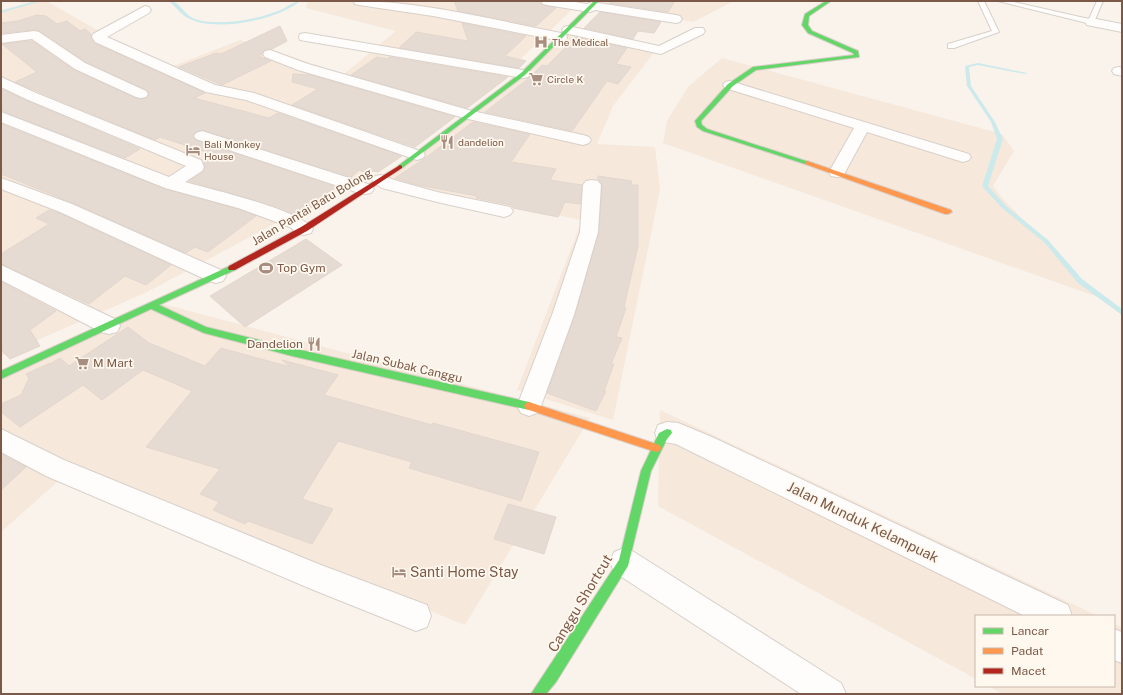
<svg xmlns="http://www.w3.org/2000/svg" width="1123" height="695" viewBox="0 0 1123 695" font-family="'Public Sans',sans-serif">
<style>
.residential{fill:#f6e8db}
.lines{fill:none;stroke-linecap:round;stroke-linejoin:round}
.stream{fill:#cce9eb;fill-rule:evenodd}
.building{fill:#e6dbd3;stroke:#e3d6cd}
.lane-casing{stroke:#d8d0ca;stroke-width:2}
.street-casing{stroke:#d8d0ca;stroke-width:2}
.fast-casing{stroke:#d9cec7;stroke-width:2}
.slow-casing{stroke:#d9cec7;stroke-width:2}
.jam-casing{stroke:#d9cec7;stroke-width:2}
.lane{fill:#fefdfc;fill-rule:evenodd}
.street{fill:#fefdfc;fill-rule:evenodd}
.fast{fill:#63d668;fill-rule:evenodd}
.slow{fill:#ff974d;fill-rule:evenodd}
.jam{fill:#b3261e;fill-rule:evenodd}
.labels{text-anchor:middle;stroke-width:3.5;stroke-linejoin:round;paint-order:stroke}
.far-poi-label{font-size:10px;fill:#7b5847;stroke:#fff8ee;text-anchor:start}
.street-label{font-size:12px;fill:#7b5847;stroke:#fff8ee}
.poi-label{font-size:12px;fill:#7b5847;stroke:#fff8ee;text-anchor:start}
.near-street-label{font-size:14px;fill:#7b5847;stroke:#fff8ee}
.near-poi-label{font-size:14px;fill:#7b5847;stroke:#fff8ee;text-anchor:start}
</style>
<rect width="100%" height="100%" fill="#f9f3ec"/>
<g class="residential">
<path d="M37,1H46L166,69L240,40L344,74L396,31L306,8L308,1H581L506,73L353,182L145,293L1,356V10Z"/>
<path d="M599,1H734L693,22L596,5Z"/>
<path d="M569,32L655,51L613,106L597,144L655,147L660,190L613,420L517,390L582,220L385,182Z"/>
<path d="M722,58L1002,134L1014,151L993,186L1003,199L1098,297L663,143L667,121L688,87Z"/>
<path d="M163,304L590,418L465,625L73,468L1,532V380Z"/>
<path d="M660,410L1098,616H976V679L658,506Z"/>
<path d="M1114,624L1122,627V694H1003L988,686H1114Z"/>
</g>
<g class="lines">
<g class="stream">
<path d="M35,1H41L1,13V11Z"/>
<path d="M169,1C179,1 183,12 191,17C197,21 207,22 215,22C235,23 256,19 275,12C283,10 294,1 300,1C279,20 216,32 190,19C182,16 176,7 169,1Z"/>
<path d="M978,63L1027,73L1025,74L978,65L969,67L971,86L995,122L1003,139L988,186L1006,206L1048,240L1082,279L1122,309V315L1078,283L1044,242L1002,208L982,186L997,139L991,122L967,86L965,66Z"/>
</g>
</g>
<g class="building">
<path d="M454,1H540L543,5L556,8L536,26L458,11Z"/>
<path d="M611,1H675L668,12L609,3Z"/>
<path d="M600,12L661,22L654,33L638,31L633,39L584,28Z"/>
<path d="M37,15L46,16L57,24L67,21L80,31L85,29L91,34V38L94,43L205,93L194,98L269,118L278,113L402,156L378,172L373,171L369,174L359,170L351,177L202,130L196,132L193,135L196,140L336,187L300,217L254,200L189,181L203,172L205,168L204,163L210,159L207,158L212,154L160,137L155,140L15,82L37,72L2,44L32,41L74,70L135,98H146L149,95L147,90L86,62L39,31L34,30L1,33V23L18,21Z"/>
<path d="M462,23L526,36L505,56L526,61L519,68L399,48L416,32L468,41Z"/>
<path d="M280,26L287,41L272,49L265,50L262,54L258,56L271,61L222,85L179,67L216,53L221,54Z"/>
<path d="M576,37L627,48L616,64L631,67L618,84L607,81L572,131L485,112L529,78L542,65L547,66Z"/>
<path d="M377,57L387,59L389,57L508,77L467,108L351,75Z"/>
<path d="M293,74L310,75L455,117L415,147L292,105L318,89L292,82Z"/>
<path d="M1,89L25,100L140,149L125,158L1,111Z"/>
<path d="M473,122L530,134L511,162L556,169L550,180L582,185L580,204L565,202L558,217L513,208L511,205L476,198L477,196L418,185L395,178L424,159Z"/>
<path d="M1,124L165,189L238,209L256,216L208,252L195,247L186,253L73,203L1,174Z"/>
<path d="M598,176L632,181L631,185H638V246L624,307L626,308L616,337L622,338L611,364H614L604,391H606L596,411L547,393L575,315L599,232L602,185L598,180Z"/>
<path d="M49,210L59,213L171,265L146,285L125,276L89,304L1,264V254L49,224L36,218Z"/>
<path d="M306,239L342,265L245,327L210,296Z"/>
<path d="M1,282L56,311L30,330L40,346L10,359L1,350Z"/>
<path d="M128,327L149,343L205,366L221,348L290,367L282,360L338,375L324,395L432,425L433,423L539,452L521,501L409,468L412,462L338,441L302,499L333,509L312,544L248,521L245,524L213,510L219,502L200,494L220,469L146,447L192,391L143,370L102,400L83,385L20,427L1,412V404L21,395L29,378L26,374L50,363V364L60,358L69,366Z"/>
<path d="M1,454L26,467L1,490Z"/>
<path d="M508,504L556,517L544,554L494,539Z"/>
</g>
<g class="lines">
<defs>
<g id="lane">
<path d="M978,1H984L999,32L954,48H948V44L992,31Z"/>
<path d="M998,1H1009L1089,19L1097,1H1103L1094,22L1091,24Z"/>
</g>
<g id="street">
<path d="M353,1C423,1 493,20 561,33L566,34L567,37L566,40L561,41L433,16L359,5L355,4Z"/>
<path d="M541,1H569L587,4L592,2L676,15L680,16L682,19L680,22L676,23L595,10L590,12L547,5L543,4Z"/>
<path d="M145,6L149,7L151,10L149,13L107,37L215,85L254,93L423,152L425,155L423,158L417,160L411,158L246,100L206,92L95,42L92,37L93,34Z"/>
<path d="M1091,18L1122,24V32L1087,25L1085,22L1087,19Z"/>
<path d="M568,26L659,46L695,28H703L705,31L703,34L661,54L564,33L562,30L564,27Z"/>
<path d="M34,31L39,32L85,63L146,91L148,94L146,97L141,98L136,97L75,69L32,39L1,43V35Z"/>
<path d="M305,33L523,70L528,71L530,74L528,77L523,78L300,40L299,37L300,34Z"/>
<path d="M270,50L308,64L472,111L583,135L589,137L591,140L589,143L583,145L464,118L298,70L265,57L263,54L265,51Z"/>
<path d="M1119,67L1122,68V76L1114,74L1112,71L1114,68Z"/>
<path d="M1,77L36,93L201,160L204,167L202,171L185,182C210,189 301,210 313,229L311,233L304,235L297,233L290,227L238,208L165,188L1,122V112L169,177L186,166L26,99L1,87Z"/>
<path d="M730,81L969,154L971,157L969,160L963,162L867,132L843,176L837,177L831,176L829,172L854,128L725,88L723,85L725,82Z"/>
<path d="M202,131L371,185L374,189L371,193L365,194L359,193L196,139L194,136L196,133Z"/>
<path d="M381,175L394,180L437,192L510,207L513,211L510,215L504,217L437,202L382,188L375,184L372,180L375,176Z"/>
<path d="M1,178L72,204L223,271L226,276L223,281L216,283L209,281L60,212L1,189Z"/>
<path d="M592,180L598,181L601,185L598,232L574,315L541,406L537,413L529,416L521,413L517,406L552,315L580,232L583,185L586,181Z"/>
<path d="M1,265L117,320L120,326L117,332L109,334L101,332L1,280Z"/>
<path d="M667,422L678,423L712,437L1068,605L1072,616H1025L694,453L676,444L658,441L655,433L658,425Z"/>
<path d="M1,429L64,460L321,565L427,605L431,616L427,627L416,631L311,589L46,476L1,452Z"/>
<path d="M624,548L634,552L841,683L846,694H801L614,572L610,562L614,552Z"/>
<path d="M1114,629L1122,632V663L1114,660Z"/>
</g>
<g id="fast">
<path d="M594,1H599L525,75L402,168H398V166L521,73Z"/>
<path d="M826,1H831L809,16L808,25L812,31L858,51L859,57L756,70L733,86L701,121L702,125L707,129L809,162V164H805L703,131L697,127L695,121L728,84L753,67L854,55L853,53L808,33L802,25L805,14Z"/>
<path d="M232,265L235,266L236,268L235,270L159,305L206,327L292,348L529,402L532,403L534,406L532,409L529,410L292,356L204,333L151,309L1,379V371Z"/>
<path d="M667,429L671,430L672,433L667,439L651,471L628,566L556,682L546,694H531L619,560L641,471L659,433Z"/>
</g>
<g id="slow">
<path d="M807,161L951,210L952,212L948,214H945L805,164V162Z"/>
<path d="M529,402L656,444L660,445L661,448L660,451L656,452L526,409L524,406L526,403Z"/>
</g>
<path id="jam" d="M400,165L402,166V168L307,231L235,270H229L228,268L229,266L301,227Z"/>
</defs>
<use href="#lane" class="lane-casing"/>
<use href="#street" class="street-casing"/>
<use href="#fast" class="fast-casing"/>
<use href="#slow" class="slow-casing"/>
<use href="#jam" class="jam-casing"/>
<use href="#lane" class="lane"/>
<use href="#street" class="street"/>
<use href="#fast" class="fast"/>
<use href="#slow" class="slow"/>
<use href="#jam" class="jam"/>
</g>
<defs>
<symbol id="hospital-bare" viewBox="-9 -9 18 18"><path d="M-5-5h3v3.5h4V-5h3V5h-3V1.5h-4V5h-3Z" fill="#a78e81" stroke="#fff8ee" stroke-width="2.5" paint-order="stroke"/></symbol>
<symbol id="supermarket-bare" viewBox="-9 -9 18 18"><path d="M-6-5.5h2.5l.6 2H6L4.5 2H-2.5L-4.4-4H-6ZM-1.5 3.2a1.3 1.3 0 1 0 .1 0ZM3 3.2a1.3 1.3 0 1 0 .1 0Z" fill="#a78e81" stroke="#fff8ee" stroke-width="2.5" paint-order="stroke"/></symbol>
<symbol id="restaurant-bare" viewBox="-9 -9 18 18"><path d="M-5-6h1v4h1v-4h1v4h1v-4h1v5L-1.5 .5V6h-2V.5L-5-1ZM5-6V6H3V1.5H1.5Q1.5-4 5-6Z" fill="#a78e81" stroke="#fff8ee" stroke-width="2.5" paint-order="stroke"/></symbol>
<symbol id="hotel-bare" viewBox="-9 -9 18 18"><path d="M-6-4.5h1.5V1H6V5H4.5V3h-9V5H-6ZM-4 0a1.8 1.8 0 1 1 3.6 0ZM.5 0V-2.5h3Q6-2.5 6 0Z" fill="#a78e81" stroke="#fff8ee" stroke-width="2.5" paint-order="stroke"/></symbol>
<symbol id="stadium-bare" viewBox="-9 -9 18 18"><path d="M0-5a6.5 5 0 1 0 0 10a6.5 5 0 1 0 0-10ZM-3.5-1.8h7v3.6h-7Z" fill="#a78e81" stroke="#fff8ee" stroke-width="2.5" paint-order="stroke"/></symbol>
</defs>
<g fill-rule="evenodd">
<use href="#hospital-bare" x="531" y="32" width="20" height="20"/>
<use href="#supermarket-bare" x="526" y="69" width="20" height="20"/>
<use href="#restaurant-bare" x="437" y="132" width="20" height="20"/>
<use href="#hotel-bare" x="183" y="140" width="20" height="20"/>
<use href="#stadium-bare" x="256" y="258" width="20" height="20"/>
<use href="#restaurant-bare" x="304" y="334" width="20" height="20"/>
<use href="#supermarket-bare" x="72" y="353" width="20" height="20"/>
<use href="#hotel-bare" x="389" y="562" width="20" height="20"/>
</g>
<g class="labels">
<g class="far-poi-label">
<text x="552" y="46">The Medical</text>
<text x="547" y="83">Circle K</text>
<text x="458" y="146">dandelion</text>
<text x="204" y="148">Bali Monkey<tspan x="204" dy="12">House</tspan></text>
</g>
<g class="street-label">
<text transform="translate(312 207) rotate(-31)" y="4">Jalan Pantai Batu Bolong</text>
<text transform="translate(407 366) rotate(13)" y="4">Jalan Subak Canggu</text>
</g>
<g class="poi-label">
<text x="277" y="272">Top Gym</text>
<text x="303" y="348" text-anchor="end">Dandelion</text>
<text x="93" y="367">M Mart</text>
</g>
<g class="near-street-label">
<text transform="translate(863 522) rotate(26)" y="5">Jalan Munduk Kelampuak</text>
<text transform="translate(580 603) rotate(-59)" y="5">Canggu Shortcut</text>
</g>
<g class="near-poi-label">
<text x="410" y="577">Santi Home Stay</text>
</g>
</g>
<rect width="1123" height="695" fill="none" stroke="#7b5847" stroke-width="4"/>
<rect x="975" y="615" width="140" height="72" fill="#fff8ee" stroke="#cab8ab"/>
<rect x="983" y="628" width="20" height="6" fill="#63d668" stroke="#cab8ab"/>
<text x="1011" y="635" font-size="12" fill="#7b5847">Lancar</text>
<rect x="983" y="648" width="20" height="6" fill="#ff974d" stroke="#cab8ab"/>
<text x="1011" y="655" font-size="12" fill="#7b5847">Padat</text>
<rect x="983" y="668" width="20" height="6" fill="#b3261e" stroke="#cab8ab"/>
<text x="1011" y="675" font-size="12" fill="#7b5847">Macet</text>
</svg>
